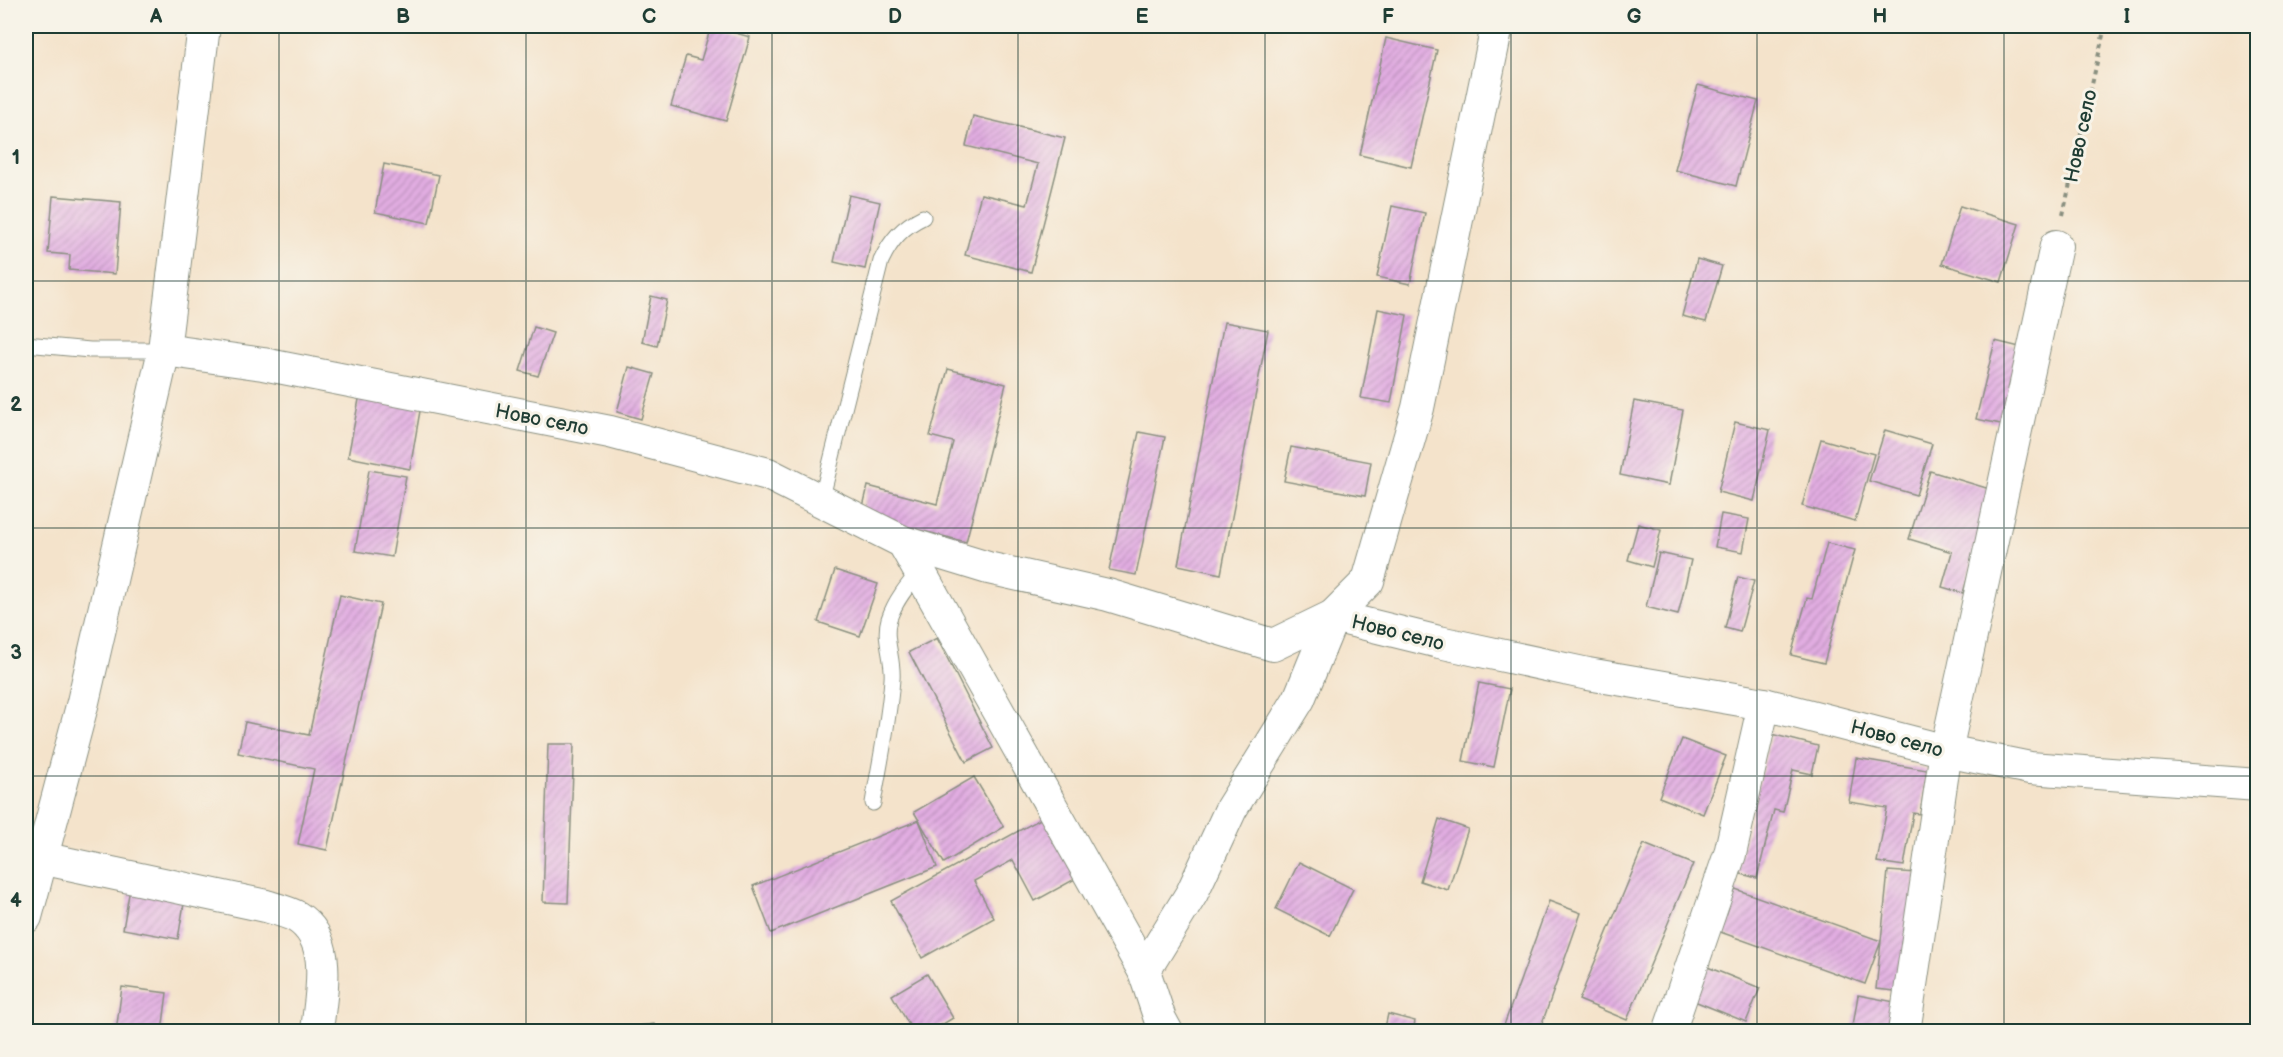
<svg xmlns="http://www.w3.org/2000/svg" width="2283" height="1057" viewBox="0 0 2283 1057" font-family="'Balsamiq Sans',sans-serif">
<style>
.building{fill:url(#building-hatch)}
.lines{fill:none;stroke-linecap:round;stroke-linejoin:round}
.service-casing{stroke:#8a9080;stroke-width:17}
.minor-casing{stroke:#8a9080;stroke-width:34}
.path{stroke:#8a9080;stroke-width:4;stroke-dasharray:4.5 4.5;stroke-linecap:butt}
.service{stroke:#fff;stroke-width:15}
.minor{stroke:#fff;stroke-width:32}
.grid{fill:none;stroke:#1f3d34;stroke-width:1.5;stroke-opacity:0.55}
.labels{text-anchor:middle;stroke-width:6;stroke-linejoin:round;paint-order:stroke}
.street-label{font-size:20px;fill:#1f3d34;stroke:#f7f3e8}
.neatline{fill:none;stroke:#1f3d34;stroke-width:2}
.grid-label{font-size:20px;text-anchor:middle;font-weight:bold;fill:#1f3d34}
</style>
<defs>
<pattern id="building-hatch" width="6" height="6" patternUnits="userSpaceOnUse" patternTransform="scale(1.5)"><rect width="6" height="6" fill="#e2ade2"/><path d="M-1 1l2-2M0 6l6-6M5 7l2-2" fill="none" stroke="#b78eb8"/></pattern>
</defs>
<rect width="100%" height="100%" fill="#f7f3e8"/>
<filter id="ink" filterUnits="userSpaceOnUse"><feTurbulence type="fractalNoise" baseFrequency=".0167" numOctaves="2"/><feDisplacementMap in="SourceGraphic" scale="12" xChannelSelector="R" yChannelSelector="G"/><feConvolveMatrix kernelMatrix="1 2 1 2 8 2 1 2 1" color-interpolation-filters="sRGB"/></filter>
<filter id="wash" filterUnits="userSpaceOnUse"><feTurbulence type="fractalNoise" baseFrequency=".008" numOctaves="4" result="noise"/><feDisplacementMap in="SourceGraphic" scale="24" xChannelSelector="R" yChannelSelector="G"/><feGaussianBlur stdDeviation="1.35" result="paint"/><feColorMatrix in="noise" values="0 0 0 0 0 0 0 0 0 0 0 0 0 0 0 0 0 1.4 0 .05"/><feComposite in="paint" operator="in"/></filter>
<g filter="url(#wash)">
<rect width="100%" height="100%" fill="#f4e3cb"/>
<g id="blocks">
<g class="building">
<path d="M711,26L750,37L726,121L671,106L686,56L701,60Z"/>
<path d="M1386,38L1437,50L1411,167L1360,155Z"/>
<path d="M1698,85L1758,101L1736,186L1675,170Z"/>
<path d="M973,116L1065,138L1031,272L965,255L981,194L1027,205L1038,164L966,146Z"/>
<path d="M384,164L439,175L429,223L375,212Z"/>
<path d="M849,195L880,202L865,269L834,262Z"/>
<path d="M53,196L121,202L115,274L69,270L70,255L48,253Z"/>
<path d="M1392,206L1425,213L1410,284L1377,277Z"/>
<path d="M1960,206L2019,224L2001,282L1942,264Z"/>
<path d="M1697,259L1722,266L1706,322L1682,316Z"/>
<path d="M651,296L667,300L657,346L642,342Z"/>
<path d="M1378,309L1407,315L1391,403L1361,398Z"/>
<path d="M1224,322L1268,330L1221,574L1178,565Z"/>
<path d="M534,327L553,333L538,376L520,371Z"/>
<path d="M1995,341L2024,348L2006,425L1976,419Z"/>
<path d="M629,367L654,374L641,419L617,412Z"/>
<path d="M948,369L1006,384L966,542L861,515L868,486L937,504L953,442L930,436Z"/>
<path d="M360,394L421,405L410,469L348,457Z"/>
<path d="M1634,401L1683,410L1669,485L1620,475Z"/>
<path d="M1735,422L1770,430L1754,501L1718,492Z"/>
<path d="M1885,430L1932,444L1916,495L1869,481Z"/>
<path d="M1139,432L1165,437L1136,575L1109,570Z"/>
<path d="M1821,439L1874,454L1855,521L1802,506Z"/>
<path d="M1291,447L1371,462L1365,496L1284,481Z"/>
<path d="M369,470L406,476L392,557L355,551Z"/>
<path d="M1930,471L1993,490L1963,593L1942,587L1952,552L1909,539Z"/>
<path d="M1721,514L1749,519L1743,552L1715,547Z"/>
<path d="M1638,524L1661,530L1652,567L1628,560Z"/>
<path d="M1827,543L1855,550L1824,663L1791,655L1807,598L1812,599Z"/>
<path d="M1659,553L1691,560L1678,615L1646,607Z"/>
<path d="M835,570L878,584L860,636L818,622Z"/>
<path d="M1738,577L1754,581L1740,632L1725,628Z"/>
<path d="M340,595L381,604L327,850L298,844L314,769L238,753L245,722L309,735Z"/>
<path d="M937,638L993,748L966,762L909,652Z"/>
<path d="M1479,683L1510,689L1494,767L1463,761Z"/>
<path d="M1771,734L1818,746L1812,774L1793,770L1783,812L1774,810L1757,878L1737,873Z"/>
<path d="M1682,739L1726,756L1703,814L1659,797Z"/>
<path d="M548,744H574L568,903L543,902Z"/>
<path d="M1856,758L1927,770L1920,814L1913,813L1904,866L1877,862L1887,808L1849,802Z"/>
<path d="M974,777L1004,827L944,863L914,812Z"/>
<path d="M1044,817L1077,878L1035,901L1013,860L974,881L994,918L922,958L891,901Z"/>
<path d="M1439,819L1468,829L1448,890L1420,881Z"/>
<path d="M919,820L937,867L771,933L753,886Z"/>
<path d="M1644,844L1693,864L1627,1020L1579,1000Z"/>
<path d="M1299,862L1353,889L1330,936L1276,909Z"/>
<path d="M1888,871L1916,873L1904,992L1876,989L1881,941L1865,984L1712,929L1727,886L1881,941Z"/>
<path d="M131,882L186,892L178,939L123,929Z"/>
<path d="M1549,901L1581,913L1539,1032H1515L1503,1028Z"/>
<path d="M1700,964L1760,988L1746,1022L1687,998Z"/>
<path d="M927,974L953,1018L930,1032H913L892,995Z"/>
<path d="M122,987L167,993L162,1032H116Z"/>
<path d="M1858,995L1895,1002L1890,1032H1852Z"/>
<path d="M1388,1014L1415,1021L1413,1032H1384Z"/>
<path d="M654,1024L655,1032H604V1030Z"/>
</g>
</g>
</g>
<g filter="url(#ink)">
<use href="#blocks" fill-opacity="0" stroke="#8a9080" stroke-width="1.5"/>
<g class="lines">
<defs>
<g id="service">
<path d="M26,344L90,350H164"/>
<path d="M821,501L881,261C891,240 902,227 923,217"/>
<path d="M873,803C880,762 889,721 892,679C894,659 883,639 889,619C895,601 907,586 919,572"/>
</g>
<g id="minor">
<path d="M164,350L263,364L610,432L768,474L903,542L988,568L1108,595L1273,645L1333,616L1439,642L1588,674L1764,704L1946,751L2030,768L2258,785"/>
<path d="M903,542L1144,971L1160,1019L1167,1032"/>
<path d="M41,858L266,906C276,909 288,912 297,917C335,941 320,995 317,1032"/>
<path d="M26,917L83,702L164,350L204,26"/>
<path d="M1144,971L1192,893L1231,809L1299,699L1333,616L1368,581L1418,408L1497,26"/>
<path d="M1669,1032L1730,854L1764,704"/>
<path d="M1904,1032L1946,751L2056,246"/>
</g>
</defs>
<use href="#service" class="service-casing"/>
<use href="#minor" class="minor-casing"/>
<path class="path" d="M2063,215L2105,26"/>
<use href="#service" class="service"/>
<use href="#minor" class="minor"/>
</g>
</g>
<path class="grid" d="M279,26V1032M526,26V1032M772,26V1032M1018,26V1032M1265,26V1032M1511,26V1032M1757,26V1032M2004,26V1032M26,281H2258M26,528H2258M26,776H2258"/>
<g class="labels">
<g class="street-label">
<text transform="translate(2080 136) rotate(-78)" y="7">Ново село</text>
<text transform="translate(542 419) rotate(11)" y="7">Ново село</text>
<text transform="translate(1398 632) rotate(14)" y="7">Ново село</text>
<text transform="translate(1897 738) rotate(15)" y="7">Ново село</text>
</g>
</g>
<rect width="2283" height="1057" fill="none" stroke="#f7f3e8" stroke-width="66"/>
<rect x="33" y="33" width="2217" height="991" class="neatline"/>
<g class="grid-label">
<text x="156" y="23">A</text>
<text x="403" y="23">B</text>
<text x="649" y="23">C</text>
<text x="895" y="23">D</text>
<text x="1142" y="23">E</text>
<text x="1388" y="23">F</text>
<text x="1634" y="23">G</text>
<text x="1880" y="23">H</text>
<text x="2127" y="23">I</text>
<text x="16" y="164">1</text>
<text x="16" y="411">2</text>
<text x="16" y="659">3</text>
<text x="16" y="907">4</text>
</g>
</svg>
